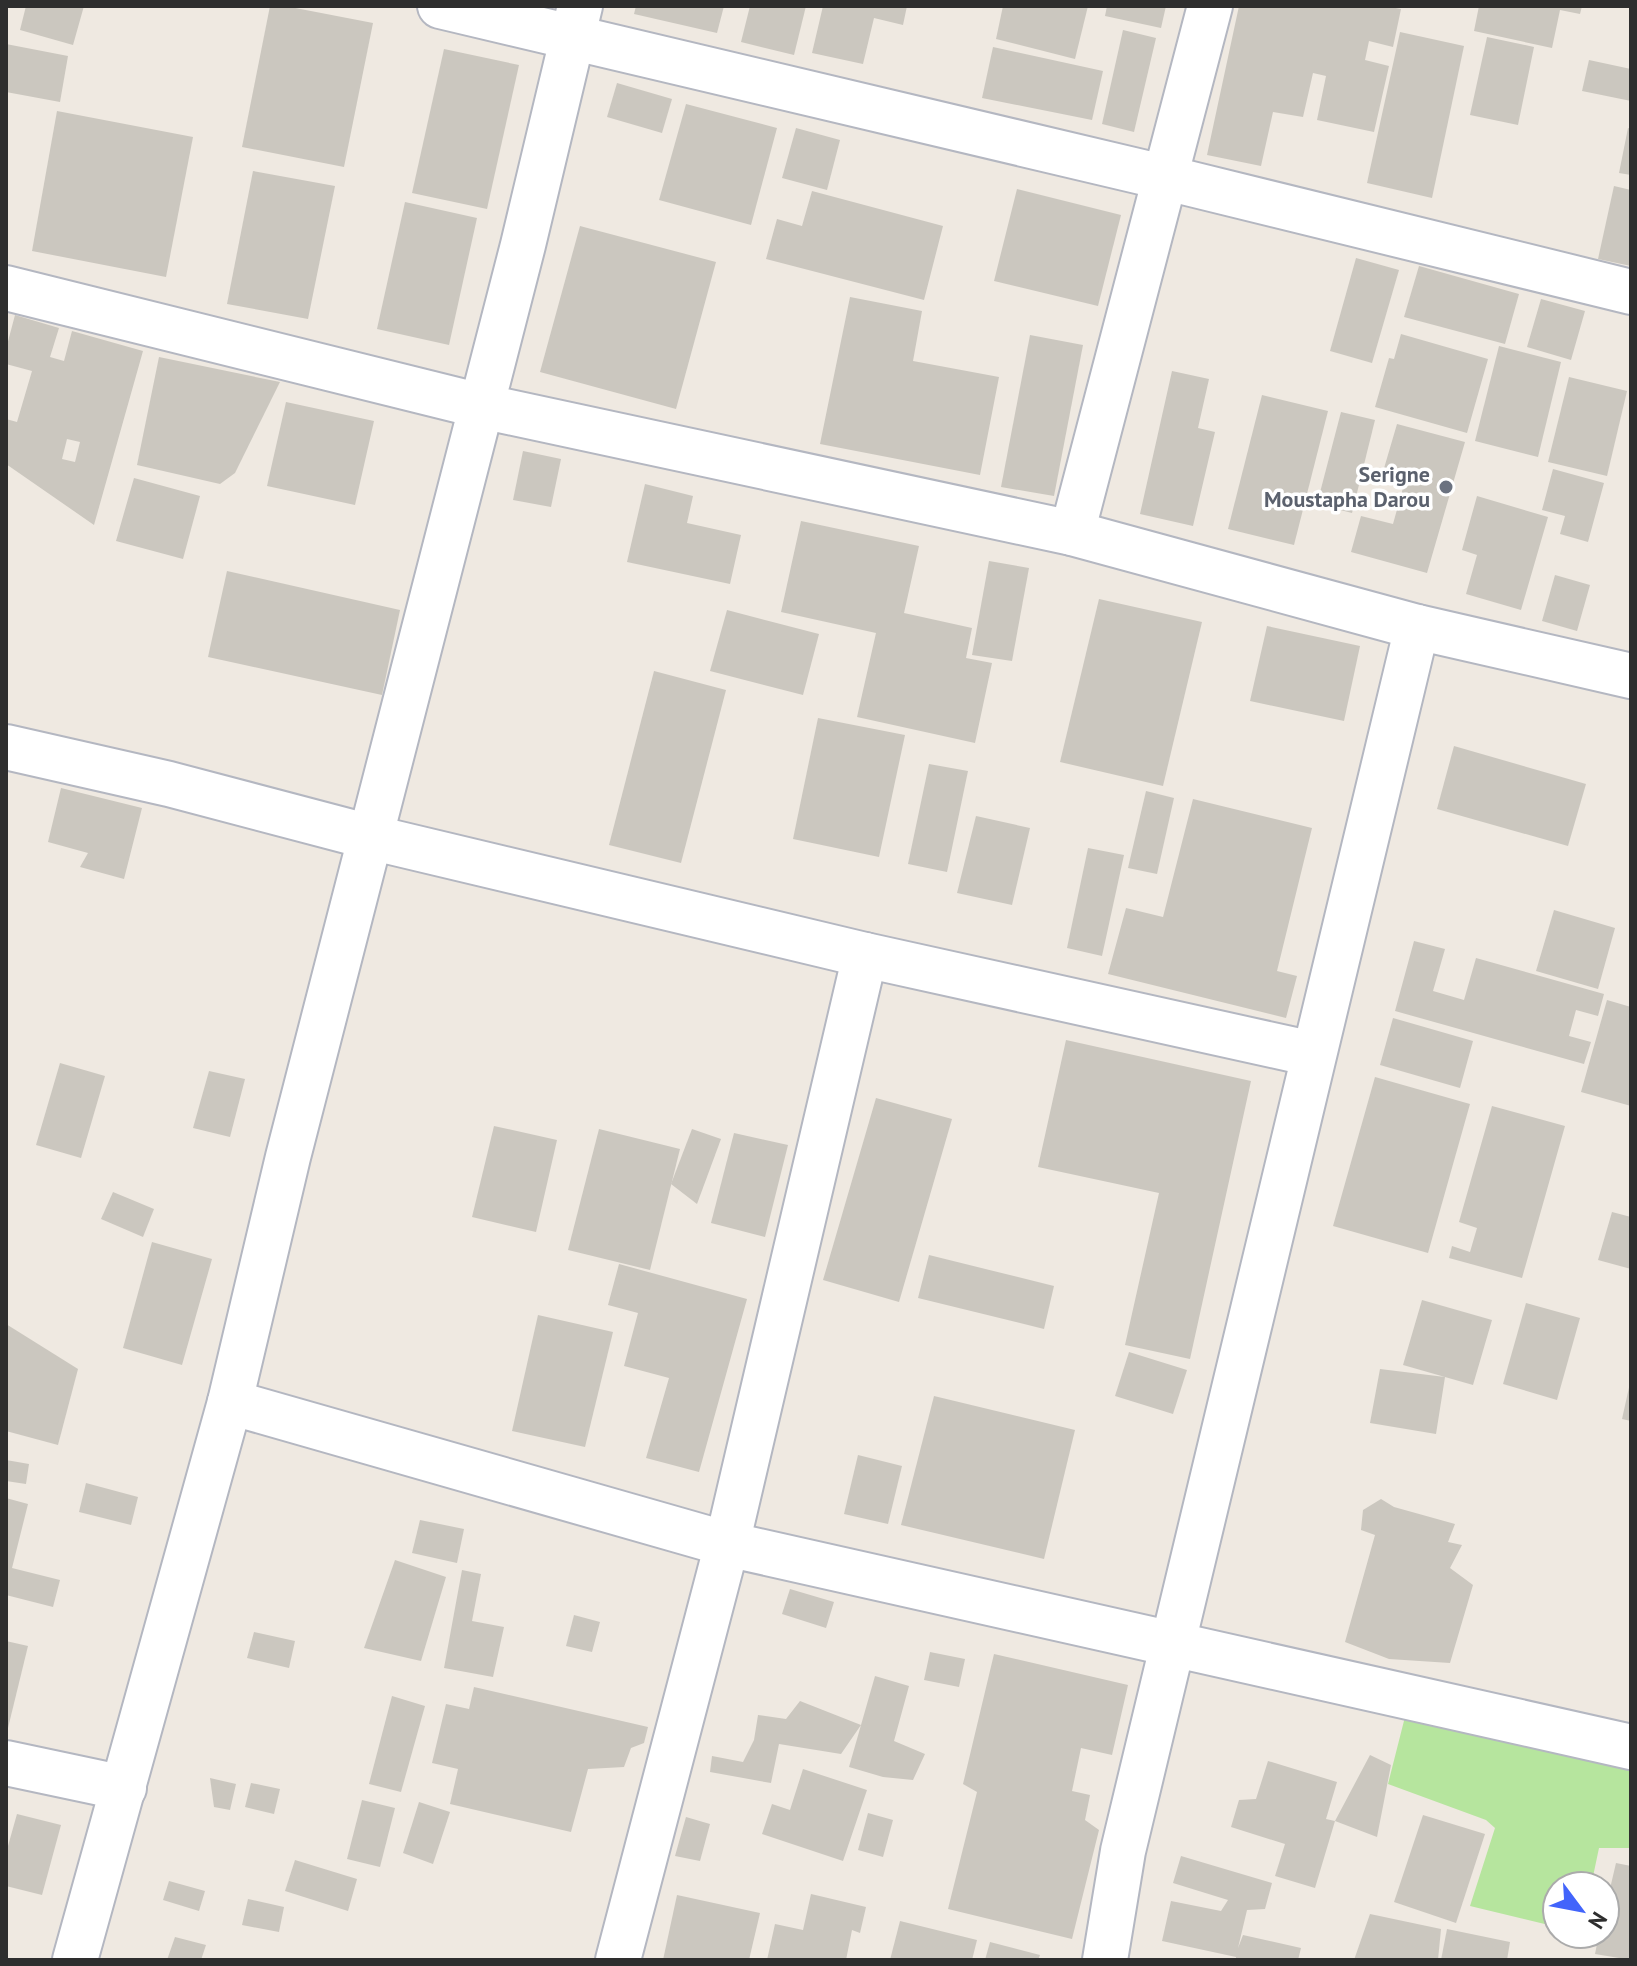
<svg xmlns="http://www.w3.org/2000/svg" width="1637" height="1966" viewBox="0 0 1637 1966" font-family="'PT Sans',sans-serif">
<style>
.green{fill:#b6e59e}
.building{fill:#cbc7bf;fill-rule:evenodd}
.lines{fill:none;stroke-linecap:round;stroke-linejoin:round}
.minor-casing{stroke:#b4b7c1;stroke-width:48}
.minor{stroke:#fff;stroke-width:44}
.worship-dot{fill:#6b7280;stroke:#fff;stroke-width:3}
.labels{text-anchor:middle;stroke-width:7;stroke-linejoin:round;paint-order:stroke}
.worship-label{font-size:22px;font-weight:bold;fill:#5b616d;stroke:#fff;text-anchor:end}
</style>
<rect width="100%" height="100%" fill="#efe9e1"/>
<path class="green" d="M1408,1705L1631,1764V1848H1599L1591,1886H1557V1927L1470,1906L1495,1828L1486,1820L1388,1784Z"/>
<g class="building">
<path d="M26,6H84L73,45L20,30Z"/>
<path d="M270,6H285L373,23L344,167L242,147Z"/>
<path d="M636,6H724L717,33L634,14Z"/>
<path d="M750,6H806L794,55L741,42Z"/>
<path d="M823,6H907L903,25L874,18L863,64L812,53Z"/>
<path d="M1003,6H1088L1075,59L996,39Z"/>
<path d="M1107,6H1166L1161,28L1105,16Z"/>
<path d="M1239,6H1385L1401,9L1393,47L1369,41L1365,60L1389,66L1374,132L1317,120L1326,76L1313,73L1303,117L1273,112L1261,166L1207,155Z"/>
<path d="M1479,6H1582L1580,14L1560,10L1552,48L1474,31Z"/>
<path d="M1123,30L1156,38L1134,132L1102,124Z"/>
<path d="M1400,32L1464,46L1432,198L1367,183Z"/>
<path d="M1487,37L1534,47L1518,125L1470,115Z"/>
<path d="M6,44L68,56L60,102L6,92Z"/>
<path d="M993,47L1103,71L1092,120L982,98Z"/>
<path d="M444,49L519,65L487,209L412,193Z"/>
<path d="M1589,60L1631,69V101L1582,91Z"/>
<path d="M617,83L672,99L662,133L607,117Z"/>
<path d="M686,104L777,128L751,225L659,200Z"/>
<path d="M57,111L193,137L166,277L32,251Z"/>
<path d="M796,128L840,140L827,190L782,178Z"/>
<path d="M1628,128L1631,129V175L1619,173Z"/>
<path d="M253,171L335,186L308,319L227,304Z"/>
<path d="M1614,186L1631,190V266L1598,259Z"/>
<path d="M1017,189L1121,215L1098,306L994,281Z"/>
<path d="M812,191L943,226L924,300L766,259L777,219L802,226Z"/>
<path d="M405,202L477,218L449,345L377,329Z"/>
<path d="M580,226L716,262L676,409L540,372Z"/>
<path d="M1356,258L1399,270L1372,363L1330,351Z"/>
<path d="M1419,266L1519,294L1505,344L1404,317Z"/>
<path d="M850,297L922,311L913,361L999,377L980,475L820,444Z"/>
<path d="M1541,299L1585,311L1571,360L1527,347Z"/>
<path d="M15,315L59,328L50,357L64,361L72,331L143,351L94,525L6,464V419L17,422L32,371L6,364V349ZM67,439L80,442L75,462L62,459Z"/>
<path d="M1401,334L1488,359L1467,433L1375,407L1389,358L1394,359Z"/>
<path d="M1030,335L1083,345L1054,496L1001,487Z"/>
<path d="M1499,346L1561,362L1538,457L1475,441Z"/>
<path d="M159,357L280,382L235,473L220,484L137,465Z"/>
<path d="M1172,371L1209,379L1198,428L1215,432L1193,526L1140,514Z"/>
<path d="M1569,377L1627,391L1607,476L1548,462Z"/>
<path d="M1262,395L1328,411L1294,545L1228,529Z"/>
<path d="M286,402L374,421L355,505L267,486Z"/>
<path d="M1341,412L1375,420L1352,513L1317,504Z"/>
<path d="M1397,424L1465,442L1427,573L1351,552L1361,516L1393,524L1403,488L1380,482Z"/>
<path d="M523,451L561,459L551,507L513,500Z"/>
<path d="M1553,469L1604,483L1588,542L1560,534L1565,516L1542,510Z"/>
<path d="M134,478L200,496L183,559L116,541Z"/>
<path d="M645,484L693,496L687,523L741,535L730,584L627,562Z"/>
<path d="M1477,496L1548,517L1521,610L1466,594L1477,555L1462,550Z"/>
<path d="M801,521L919,546L904,613L972,628L966,658L992,663L975,743L857,717L876,633L781,612Z"/>
<path d="M989,561L1029,568L1012,661L972,655Z"/>
<path d="M227,571L400,610L382,695L208,657Z"/>
<path d="M1555,575L1590,585L1577,631L1542,621Z"/>
<path d="M1099,599L1202,622L1163,786L1060,762Z"/>
<path d="M727,610L819,634L803,695L710,671Z"/>
<path d="M1267,626L1360,646L1344,721L1250,701Z"/>
<path d="M654,671L726,690L681,863L609,845Z"/>
<path d="M818,718L905,735L879,857L793,839Z"/>
<path d="M1454,746L1586,784L1568,846L1437,809Z"/>
<path d="M929,764L968,771L947,872L908,864Z"/>
<path d="M61,788L142,808L124,879L80,867L88,853L48,842Z"/>
<path d="M1146,791L1174,798L1157,874L1128,868Z"/>
<path d="M1193,799L1312,828L1277,971L1297,976L1286,1018L1108,974L1126,908L1163,917Z"/>
<path d="M976,816L1030,828L1012,905L957,893Z"/>
<path d="M1088,848L1124,855L1102,956L1067,948Z"/>
<path d="M1554,910L1615,928L1598,989L1536,971Z"/>
<path d="M1414,941L1445,949L1433,991L1464,1000L1476,958L1604,994L1598,1016L1576,1010L1569,1036L1591,1042L1584,1064L1395,1011Z"/>
<path d="M1607,1000L1631,1007V1106L1581,1092Z"/>
<path d="M1393,1018L1473,1041L1460,1088L1380,1065Z"/>
<path d="M1066,1040L1251,1081L1190,1359L1125,1345L1159,1193L1038,1167Z"/>
<path d="M60,1063L105,1076L81,1158L36,1145Z"/>
<path d="M209,1071L245,1079L230,1137L193,1128Z"/>
<path d="M1375,1077L1470,1104L1428,1253L1333,1226Z"/>
<path d="M876,1098L952,1119L899,1302L823,1280Z"/>
<path d="M1492,1106L1565,1126L1522,1278L1449,1258L1452,1246L1470,1252L1477,1228L1459,1222Z"/>
<path d="M494,1126L557,1140L536,1232L472,1217Z"/>
<path d="M599,1129L680,1149L650,1270L568,1250Z"/>
<path d="M692,1129L721,1139L697,1204L671,1184Z"/>
<path d="M734,1133L788,1145L765,1237L711,1223Z"/>
<path d="M113,1192L154,1209L143,1237L101,1219Z"/>
<path d="M1612,1212L1631,1217V1269L1598,1260Z"/>
<path d="M152,1242L212,1259L182,1365L123,1348Z"/>
<path d="M929,1255L1054,1286L1044,1329L918,1298Z"/>
<path d="M619,1264L747,1299L699,1472L646,1458L669,1378L624,1366L638,1313L608,1305Z"/>
<path d="M1422,1300L1492,1320L1473,1385L1445,1377L1436,1434L1370,1423L1380,1369L1445,1377L1403,1365Z"/>
<path d="M1526,1303L1580,1318L1557,1400L1503,1384Z"/>
<path d="M538,1315L613,1332L585,1447L512,1431Z"/>
<path d="M6,1324L78,1369L58,1445L6,1431Z"/>
<path d="M1129,1352L1187,1370L1173,1414L1115,1396Z"/>
<path d="M1630,1383L1631,1384V1421L1622,1419Z"/>
<path d="M934,1396L1075,1430L1044,1559L901,1525Z"/>
<path d="M858,1455L902,1466L888,1524L844,1514Z"/>
<path d="M6,1460L29,1464L26,1484L6,1481Z"/>
<path d="M86,1483L138,1497L131,1525L79,1512Z"/>
<path d="M6,1498L28,1504L12,1568L60,1580L53,1607L6,1595Z"/>
<path d="M1381,1499L1394,1507L1455,1524L1448,1542L1462,1545L1450,1568L1473,1585L1450,1663L1389,1659L1345,1642L1375,1535L1361,1530L1363,1510Z"/>
<path d="M420,1520L464,1529L457,1563L412,1553Z"/>
<path d="M395,1560L446,1577L421,1661L364,1648Z"/>
<path d="M462,1570L481,1574L472,1621L504,1627L493,1677L444,1668Z"/>
<path d="M790,1589L834,1602L826,1628L782,1614Z"/>
<path d="M574,1615L600,1622L592,1652L566,1646Z"/>
<path d="M254,1632L295,1641L289,1668L247,1658Z"/>
<path d="M6,1641L28,1646L7,1732H6Z"/>
<path d="M930,1652L965,1659L959,1687L924,1680Z"/>
<path d="M994,1654L1128,1685L1112,1755L1081,1748L1072,1791L1090,1795L1085,1820L1099,1830L1072,1939L948,1909L977,1792L963,1784Z"/>
<path d="M875,1676L909,1686L894,1741L925,1754L913,1780L883,1777L849,1767L861,1725L841,1754L779,1744L771,1783L710,1772L712,1756L743,1762L754,1740L758,1715L786,1719L800,1701L861,1725Z"/>
<path d="M474,1687L648,1727L644,1743L631,1748L624,1767L588,1769L571,1832L450,1804L458,1769L432,1763L446,1704L469,1709Z"/>
<path d="M392,1696L425,1706L401,1792L369,1784Z"/>
<path d="M1370,1755L1391,1765L1377,1837L1335,1821L1315,1888L1275,1876L1285,1844L1231,1827L1239,1800L1256,1799L1268,1761L1337,1782L1326,1819L1335,1821Z"/>
<path d="M803,1769L867,1790L843,1861L762,1834L772,1804L790,1810Z"/>
<path d="M210,1778L236,1784L230,1810L214,1807Z"/>
<path d="M251,1783L280,1789L274,1814L245,1807Z"/>
<path d="M362,1800L395,1808L380,1867L347,1859Z"/>
<path d="M419,1802L450,1812L433,1864L403,1853Z"/>
<path d="M868,1813L893,1820L883,1857L858,1850Z"/>
<path d="M17,1814L61,1825L42,1895L6,1886V1853Z"/>
<path d="M1423,1815L1485,1834L1456,1923L1394,1902Z"/>
<path d="M686,1817L710,1824L700,1861L675,1856Z"/>
<path d="M1181,1856L1272,1883L1265,1909L1247,1910L1238,1948L1243,1935L1301,1948L1298,1960H1236V1957L1162,1941L1171,1901L1221,1911L1228,1900L1173,1883Z"/>
<path d="M295,1860L357,1879L348,1911L285,1891Z"/>
<path d="M1616,1863L1631,1866V1960L1595,1954L1599,1934H1605V1910Z"/>
<path d="M169,1881L205,1891L199,1911L163,1900Z"/>
<path d="M811,1894L866,1907L860,1933L852,1930L846,1960H767L775,1924L803,1930Z"/>
<path d="M677,1895L760,1913L749,1960H663Z"/>
<path d="M248,1899L284,1907L279,1932L242,1925Z"/>
<path d="M1370,1914L1441,1929L1438,1960H1354Z"/>
<path d="M900,1921L977,1940L972,1960H890Z"/>
<path d="M1447,1929L1510,1942L1507,1960H1441Z"/>
<path d="M175,1937L206,1945L201,1960H167Z"/>
<path d="M990,1942L1040,1955L1038,1960H985Z"/>
</g>
<g class="lines">
<defs>
<g id="minor">
<path d="M440,6L1167,178L1631,292"/>
<path d="M6,288L481,406L1072,533L1417,627L1631,676"/>
<path d="M1072,533L1210,6"/>
<path d="M6,747L169,784L370,837L865,955L1313,1054"/>
<path d="M230,1402L727,1544L1631,1747"/>
<path d="M6,1763L124,1788"/>
<path d="M75,1960L230,1402L288,1157L523,245L580,6"/>
<path d="M618,1960L727,1544L865,955"/>
<path d="M1105,1960L1123,1851L1417,627"/>
</g>
</defs>
<use href="#minor" class="minor-casing"/>
<use href="#minor" class="minor"/>
</g>
<circle class="worship-dot" cx="1446" cy="487" r="8"/>
<g class="labels">
<g class="worship-label">
<text x="1430" y="482">Serigne<tspan x="1430" dy="25">Moustapha Darou</tspan></text>
</g>
</g>
<rect width="1637" height="1966" fill="none" stroke="#2e2e2e" stroke-width="16"/>
<g transform="translate(1581 1910) rotate(122)"><circle r="38" fill="#ffffff" stroke="#ababab" stroke-width="2"/>
<path d="M0-6L14 30L0 20L-14 30Z" fill="#4264fb"/>
<text y="-12" font-size="22" font-weight="bold" text-anchor="middle" fill="#2e2e2e">N</text>
</g>
</svg>
